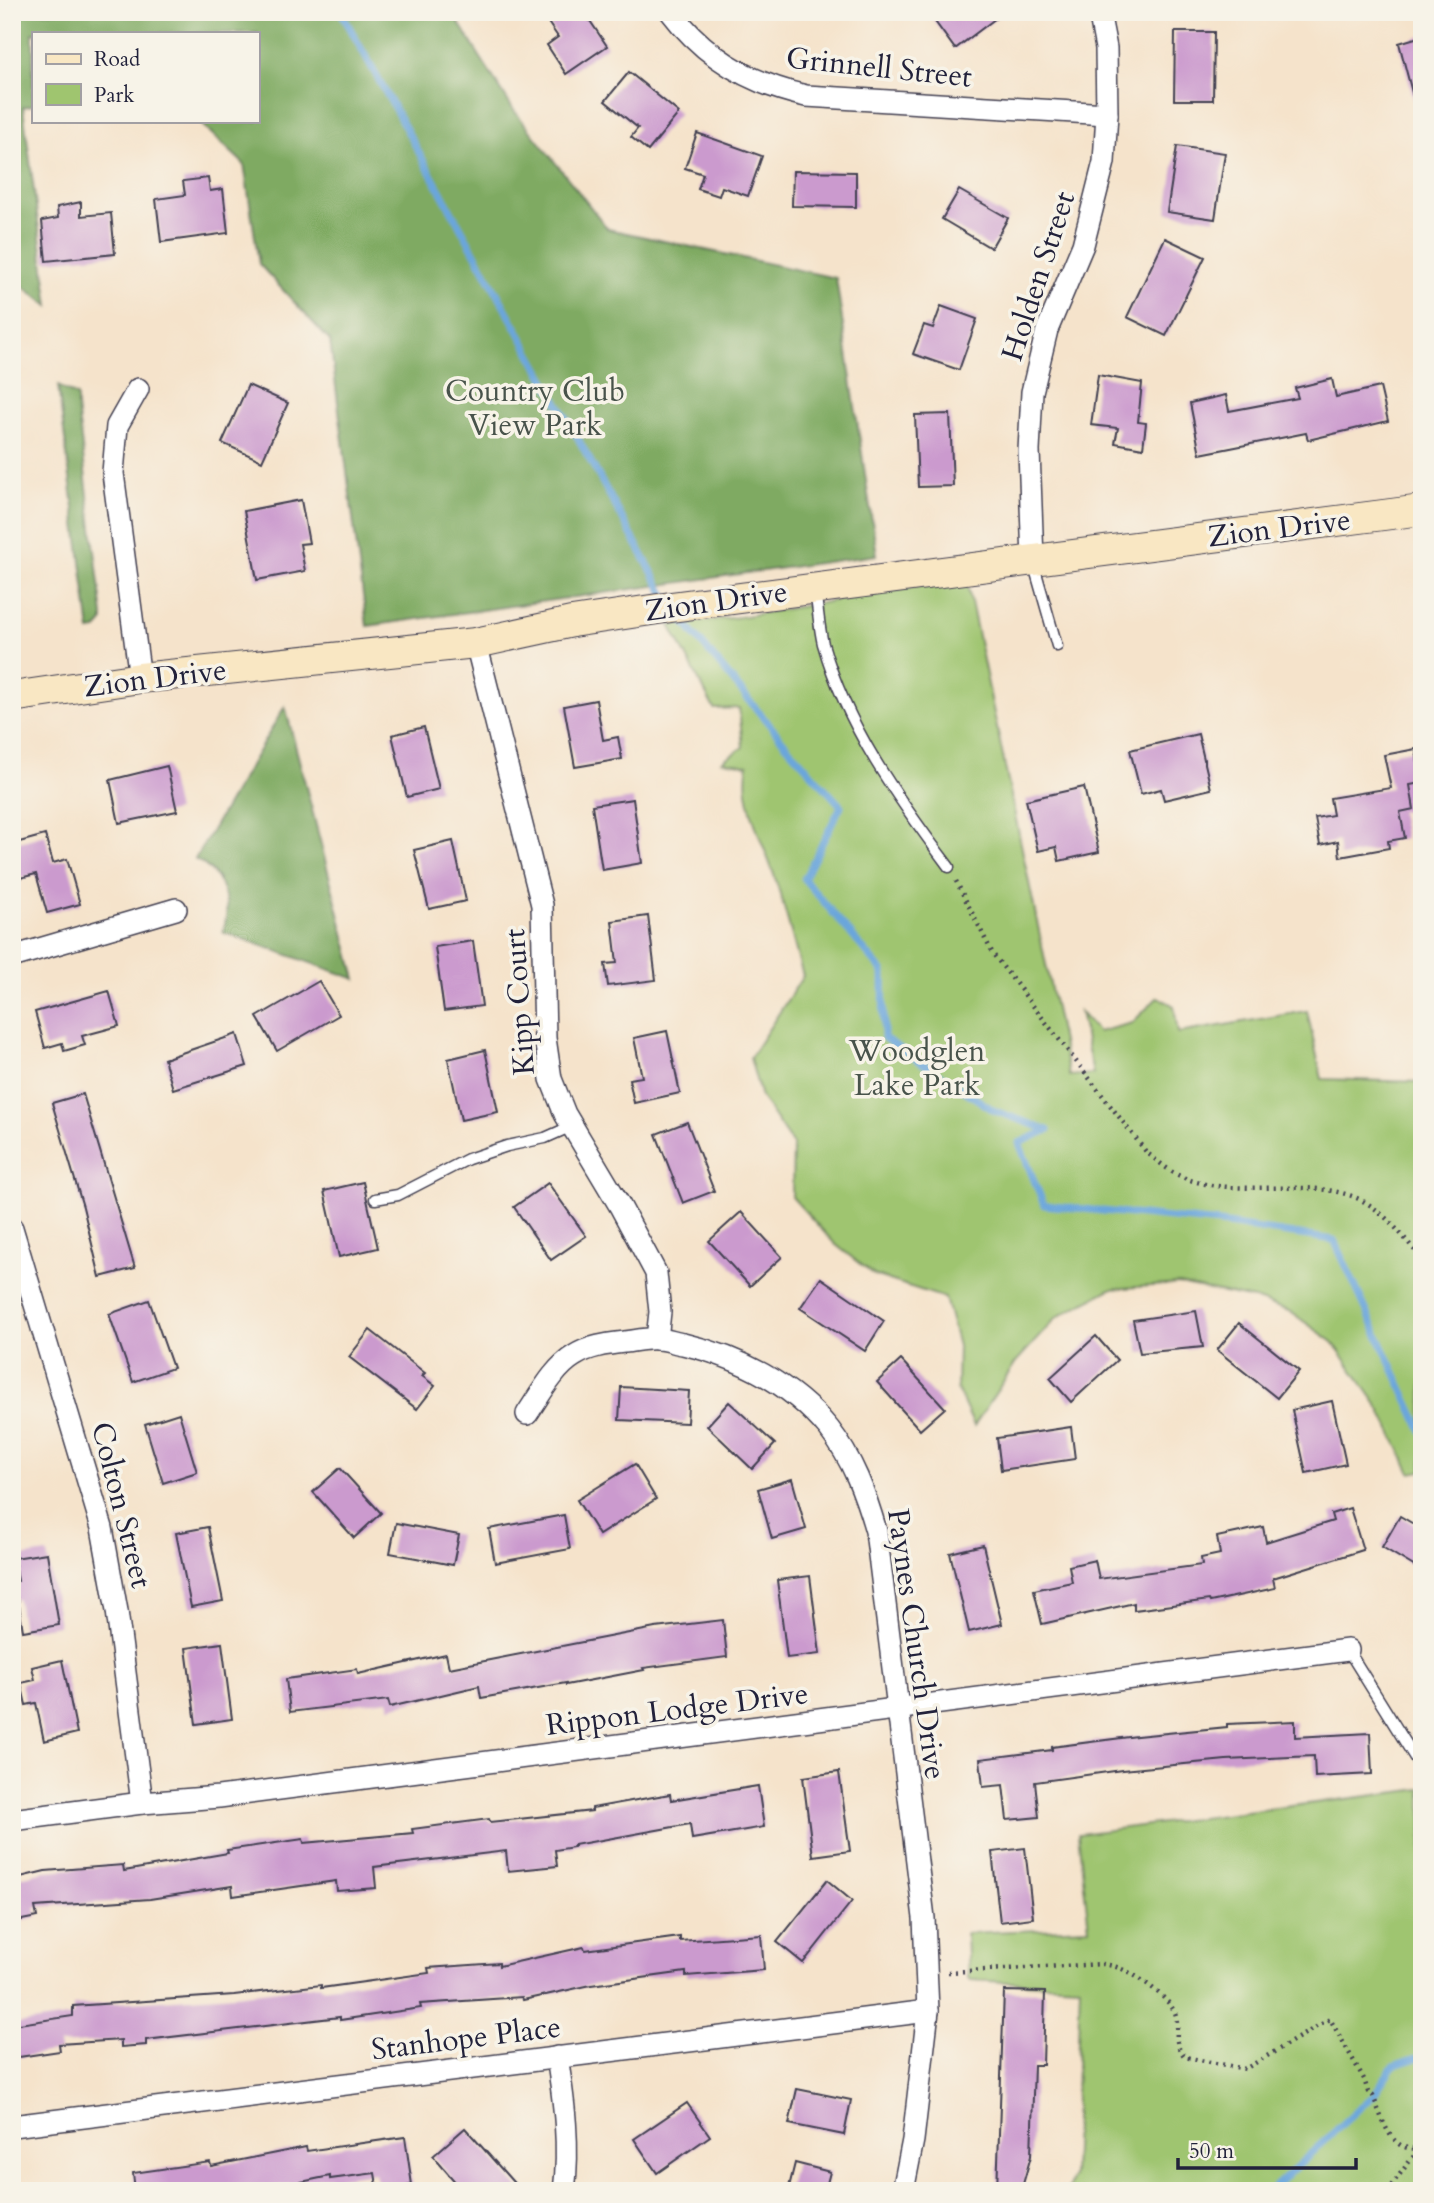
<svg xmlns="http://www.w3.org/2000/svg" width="1434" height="2203" viewBox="0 0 1434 2203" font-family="Cardo,serif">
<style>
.green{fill:#9fc56f;stroke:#607455;stroke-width:2}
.forest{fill:#7faa62;stroke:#50664e;stroke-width:2}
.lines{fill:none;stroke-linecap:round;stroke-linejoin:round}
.stream{stroke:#6aa6db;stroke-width:7}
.building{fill:#cb9ace}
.service-casing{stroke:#423f51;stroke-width:13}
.minor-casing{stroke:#423f51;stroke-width:24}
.secondary-casing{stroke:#423f51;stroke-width:32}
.path{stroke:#423f51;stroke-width:4.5;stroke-dasharray:2 5;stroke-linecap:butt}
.service{stroke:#fff;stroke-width:10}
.minor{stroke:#fff;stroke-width:21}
.secondary{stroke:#f9e7c3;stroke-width:30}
.labels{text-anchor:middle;stroke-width:7;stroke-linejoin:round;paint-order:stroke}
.street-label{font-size:30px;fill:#22223b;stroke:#f7f3e8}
.park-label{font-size:30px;fill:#48534b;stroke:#f7f3e8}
</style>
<rect width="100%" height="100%" fill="#f7f3e8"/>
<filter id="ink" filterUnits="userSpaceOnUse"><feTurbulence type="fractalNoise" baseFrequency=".0143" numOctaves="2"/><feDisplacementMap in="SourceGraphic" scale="14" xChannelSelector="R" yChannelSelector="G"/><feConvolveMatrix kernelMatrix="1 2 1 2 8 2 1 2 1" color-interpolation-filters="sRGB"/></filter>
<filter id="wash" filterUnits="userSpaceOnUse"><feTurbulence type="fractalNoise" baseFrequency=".00686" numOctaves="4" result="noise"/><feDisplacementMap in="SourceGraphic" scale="28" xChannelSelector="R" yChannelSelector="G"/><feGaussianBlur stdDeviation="1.57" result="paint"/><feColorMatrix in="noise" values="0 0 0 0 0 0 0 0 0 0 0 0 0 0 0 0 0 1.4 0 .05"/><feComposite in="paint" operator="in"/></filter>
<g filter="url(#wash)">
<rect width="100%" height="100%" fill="#f5e3cb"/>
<g class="green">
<path d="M966,578L1069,1076L1093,1074L1080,1012L1098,1032L1132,1023L1158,997L1174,1006L1178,1033L1307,1011L1322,1079L1422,1082V1471L1411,1473L1380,1409L1333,1342L1289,1311L1254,1299L1179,1284L1110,1289L1057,1317L1016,1362L974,1426L957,1389L958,1346L945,1298L874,1275L835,1244L792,1197L793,1145L761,1097L750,1058L803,976C794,944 786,912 776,881C766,848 739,799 748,765L722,761L743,747L739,708L714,709L670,625L740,617Z"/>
<path d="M1422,1789V2191H1068L1073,2176L1080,1986L971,1980L968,1978L966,1933L1089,1928L1078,1834Z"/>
</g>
<g class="forest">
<path d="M12,12H452L513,109L608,229L836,278L877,555L367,626L330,341L259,264L244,164L198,121H257V33H33V105L23,107L49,306L12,278Z"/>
<path d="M58,386L77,396V407L103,615V622L96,630L90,631Z"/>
<path d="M285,706L356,979L223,932C232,902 223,874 195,859Z"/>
</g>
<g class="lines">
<g class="stream">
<path d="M341,12L667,599"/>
<path d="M678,615L788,747L841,806L804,879L883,972L884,1038L995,1111L1048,1130L1019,1143L1044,1205L1220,1223L1334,1240L1422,1431"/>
<path d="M1270,2191L1373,2096L1393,2066L1422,2056"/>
</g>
</g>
<g id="blocks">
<g class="building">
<path d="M560,12H584L607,46L566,74L547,45L558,37L547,21Z"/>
<path d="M928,12H1004L955,49Z"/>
<path d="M1175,32H1214L1213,100H1174Z"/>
<path d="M1422,36V103L1415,104L1399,43Z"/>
<path d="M629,72L679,113L648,151L631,137L638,128L605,101Z"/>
<path d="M697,133L762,156L748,196L722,187L719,196L698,189L703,174L685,168Z"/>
<path d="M1177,146L1225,153L1215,219L1167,212Z"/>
<path d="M793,171L856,172V207L792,206Z"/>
<path d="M208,178L210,191L223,189L228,233L161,242L156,199L185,195L183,181Z"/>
<path d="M959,190L1008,218L991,248L942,219Z"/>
<path d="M81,202V216L111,213L115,254L46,261L42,221L58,218L57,207Z"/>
<path d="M1165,238L1205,257L1166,336L1127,317Z"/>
<path d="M941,306L977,319L959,370L913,354L924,325L933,328Z"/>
<path d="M1098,375L1142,383L1138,422L1146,423L1143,448L1115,443L1118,428L1091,425Z"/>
<path d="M1332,379L1336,397L1380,387L1388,421L1308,440L1306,433L1200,454L1190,403L1226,395L1229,411L1298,398L1295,388Z"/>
<path d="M248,385L288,403L262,461L222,443Z"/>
<path d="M950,414L953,486L918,487L915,415Z"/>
<path d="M301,500L309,543L300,544L305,571L257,580L244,511Z"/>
<path d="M596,700L603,740L618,737L622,759L575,767L564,706Z"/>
<path d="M424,727L439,789L407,797L392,735Z"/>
<path d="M1198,734L1211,789L1164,800L1161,789L1141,794L1130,750Z"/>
<path d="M1416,749L1421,783L1410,785L1414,809L1400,812L1405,838L1388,841L1389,848L1340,857L1338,841L1320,845L1315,818L1333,815L1330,798L1391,788L1384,755Z"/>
<path d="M167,766L177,811L119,823L110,780Z"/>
<path d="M1084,787L1099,852L1059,861L1056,847L1038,851L1026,800Z"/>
<path d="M633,799L642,863L602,870L592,805Z"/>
<path d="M45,835L53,863L67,859L80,904L47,913L36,874L12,880V844Z"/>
<path d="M453,841L466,901L429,909L414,850Z"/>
<path d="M648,916L656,980L608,986L605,964L617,963L612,921Z"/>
<path d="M473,941L482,1006L444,1011L435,947Z"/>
<path d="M319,981L339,1015L277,1051L257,1017Z"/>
<path d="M109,991L119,1026L82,1036L85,1045L64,1051L62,1043L45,1048L35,1012Z"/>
<path d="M667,1031L680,1093L634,1103L629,1079L642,1077L634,1038Z"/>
<path d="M237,1034L247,1066L173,1089L164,1059Z"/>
<path d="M485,1050L498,1112L461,1120L448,1059Z"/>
<path d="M83,1094L135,1268L100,1277L83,1207L52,1103Z"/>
<path d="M687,1122L714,1191L683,1203L656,1134Z"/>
<path d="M363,1182L378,1248L339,1257L324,1191Z"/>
<path d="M548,1183L586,1236L551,1260L514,1207Z"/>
<path d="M741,1212L782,1257L750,1286L709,1241Z"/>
<path d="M821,1278L884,1321L865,1351L800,1308Z"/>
<path d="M149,1300L173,1368L133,1382L109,1314Z"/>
<path d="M1196,1311L1203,1347L1140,1353L1133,1320Z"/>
<path d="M1239,1323L1299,1371L1277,1398L1217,1350Z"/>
<path d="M370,1330L425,1373L422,1376L435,1386L417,1409L349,1357Z"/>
<path d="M1096,1336L1117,1360L1071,1402L1050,1378Z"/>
<path d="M901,1360L945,1408L920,1430L877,1382Z"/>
<path d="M621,1387L689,1391L687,1423L619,1420Z"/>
<path d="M1332,1401L1346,1464L1306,1473L1292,1410Z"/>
<path d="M729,1402L775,1444L752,1469L707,1426Z"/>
<path d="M179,1413L197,1472L163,1483L145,1424Z"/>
<path d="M1071,1427L1075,1459L1001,1470L997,1438Z"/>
<path d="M635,1464L656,1499L599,1535L577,1500Z"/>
<path d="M340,1468L381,1513L354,1538L313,1492Z"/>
<path d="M792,1479L806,1529L772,1539L758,1489Z"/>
<path d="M1350,1508L1363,1550L1273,1578L1275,1588L1210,1602L1209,1600L1134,1610V1603L1042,1624L1034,1590L1072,1582L1069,1566L1095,1560L1099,1579L1202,1565L1201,1558L1220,1554L1217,1537L1263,1527L1266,1542L1333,1521L1331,1514Z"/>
<path d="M564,1515L570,1549L495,1563L489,1529Z"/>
<path d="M1400,1516L1422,1529V1571L1382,1547Z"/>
<path d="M396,1523L459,1535L453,1565L390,1553Z"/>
<path d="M208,1527L223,1601L191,1607L176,1533Z"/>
<path d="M983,1545L1002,1624L969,1632L950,1553Z"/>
<path d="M47,1553L59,1625L23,1631L18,1599L12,1600V1582L18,1581L14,1558Z"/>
<path d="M810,1576L820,1654L787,1658L777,1580Z"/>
<path d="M723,1620L727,1657L643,1668L644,1670L566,1685V1683L481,1698L479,1686L390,1707L388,1700L290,1712L286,1679L357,1669L358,1674L446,1654L449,1668L655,1628Z"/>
<path d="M222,1643L232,1719L196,1724L186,1648Z"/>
<path d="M62,1660L77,1733L44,1741L36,1703L26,1705L21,1683L35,1680L32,1667Z"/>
<path d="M1295,1721V1737L1370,1733L1372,1774L1315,1777L1314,1756L1226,1760L1122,1770L1035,1782L1039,1817L1007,1820L1003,1785L983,1787L980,1759L1052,1750V1747L1137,1736L1227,1727V1724Z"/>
<path d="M839,1772L850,1851L813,1856L803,1777Z"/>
<path d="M758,1786L764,1827L692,1839L690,1824L574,1845V1847L555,1850L557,1866L508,1871L506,1851L374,1867L376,1888L337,1891L336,1881L233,1896L232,1886L150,1899L35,1907L37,1917L12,1922V1879L45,1871L123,1865L124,1871L228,1853L227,1850L303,1839L304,1843L413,1833L412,1829L489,1819L490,1822L592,1811V1808L670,1794L671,1800Z"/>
<path d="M1025,1848L1033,1918L1000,1922L992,1852Z"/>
<path d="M827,1880L852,1901L803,1963L777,1942Z"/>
<path d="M761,1935L764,1970L686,1976V1972L591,1985L523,2000L522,1997L420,2004L421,2008L340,2020V2017L146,2040V2045L121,2047V2040L59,2044L60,2051L12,2058V2025L73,2016V2006L234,1995L321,1985V1988L429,1973L428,1968L499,1963V1966L584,1947L585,1950L680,1937V1941Z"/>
<path d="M1004,1991L1045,1992L1043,2065H1034L1031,2156L1021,2191H997Z"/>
<path d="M797,2089L851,2100L844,2135L789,2124Z"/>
<path d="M687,2103L710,2136L657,2173L634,2139Z"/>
<path d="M465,2128L521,2191H463L433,2156Z"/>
<path d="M405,2137L412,2185L378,2191L375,2173L330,2179V2176L258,2191H135L133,2173L210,2162L211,2166L306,2147L307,2151Z"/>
<path d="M795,2163L830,2172L825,2191H788Z"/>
</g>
</g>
</g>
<g filter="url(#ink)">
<use href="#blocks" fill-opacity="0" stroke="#423f51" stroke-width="2"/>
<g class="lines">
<defs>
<g id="service">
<path d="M1033,562L1057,646"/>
<path d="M815,591C818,608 819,627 823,644C847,728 898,799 949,867"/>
<path d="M375,1199L398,1195L468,1159L507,1146L545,1138L572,1126"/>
<path d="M1348,1650L1422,1769"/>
</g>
<g id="minor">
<path d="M671,12C705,57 751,84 806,96L1107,114"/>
<path d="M138,389L117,426L113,473L140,678"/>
<path d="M1033,560L1029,451L1032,392L1047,330L1083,245L1104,162L1107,114L1106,48L1099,12"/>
<path d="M476,643L542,905L545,1038L551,1079L565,1114L620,1206L656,1273L660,1312L657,1339"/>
<path d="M12,957L176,909"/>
<path d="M12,1228L102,1528L117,1611L142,1803"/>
<path d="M527,1414C540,1395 554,1368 574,1356C589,1346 608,1344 625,1342C635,1341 647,1338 657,1339C666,1339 675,1343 683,1344C739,1357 792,1384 829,1429C853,1460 865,1493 876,1531L924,1918L928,2011L913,2140L903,2191"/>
<path d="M12,1820L142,1803L219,1797L1348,1650"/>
<path d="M557,2057C564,2101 570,2146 564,2191"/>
<path d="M12,2126L928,2011"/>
</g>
<path id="secondary" d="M12,697L140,678L476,643L572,622L671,607L1422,510"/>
</defs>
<use href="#service" class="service-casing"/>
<use href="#minor" class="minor-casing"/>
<use href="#secondary" class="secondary-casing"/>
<g class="path">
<path d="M956,881L993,954L1147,1153C1157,1160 1167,1170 1178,1175C1230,1201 1307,1175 1359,1199C1385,1211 1404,1238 1422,1259"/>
<path d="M948,1972L1103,1964C1109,1965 1114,1966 1119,1968C1135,1973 1173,2000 1176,2016C1180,2033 1171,2041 1185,2057L1245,2069L1330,2019L1364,2079L1368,2092L1373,2096C1382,2117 1391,2157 1422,2147"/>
<path d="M1387,2191L1419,2149"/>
</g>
<use href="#service" class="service"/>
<use href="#minor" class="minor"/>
<use href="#secondary" class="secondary"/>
</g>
</g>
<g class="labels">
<g class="street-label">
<text transform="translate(879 67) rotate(6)" y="10">Grinnell Street</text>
<text transform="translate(1038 276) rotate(-72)" y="10">Holden Street</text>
<text transform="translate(1279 528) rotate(-7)" y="10">Zion Drive</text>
<text transform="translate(716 601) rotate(-8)" y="10">Zion Drive</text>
<text transform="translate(155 678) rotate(-7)" y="10">Zion Drive</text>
<text transform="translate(519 1002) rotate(-94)" y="10">Kipp Court</text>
<text transform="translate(122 1505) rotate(76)" y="10">Colton Street</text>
<text transform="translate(917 1644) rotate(82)" y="10">Paynes Church Drive</text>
<text transform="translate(677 1709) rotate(-7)" y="10">Rippon Lodge Drive</text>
<text transform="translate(466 2038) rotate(-7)" y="10">Stanhope Place</text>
</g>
<g class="park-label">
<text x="535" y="401">Country Club<tspan x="535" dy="34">View Park</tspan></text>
<text x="917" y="1061">Woodglen<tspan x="917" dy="34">Lake Park</tspan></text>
</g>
</g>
<rect width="1434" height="2203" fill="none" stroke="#f7f3e8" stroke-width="42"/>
<rect x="32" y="32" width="228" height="91" fill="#f7f3e8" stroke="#a29fa3" stroke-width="2"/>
<rect x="46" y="54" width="35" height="10" fill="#f9e7c3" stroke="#a29fa3" stroke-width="2"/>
<text x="94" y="66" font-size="21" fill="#22223b">Road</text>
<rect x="46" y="84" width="35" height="21" fill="#9fc56f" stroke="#a29fa3" stroke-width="2"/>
<text x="94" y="102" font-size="21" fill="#22223b">Park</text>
<path d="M1178 2158v10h178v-10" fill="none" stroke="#22223b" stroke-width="3.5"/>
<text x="1189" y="2158" font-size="21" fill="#22223b" stroke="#f7f3e8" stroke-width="5" paint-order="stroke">50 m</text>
</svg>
